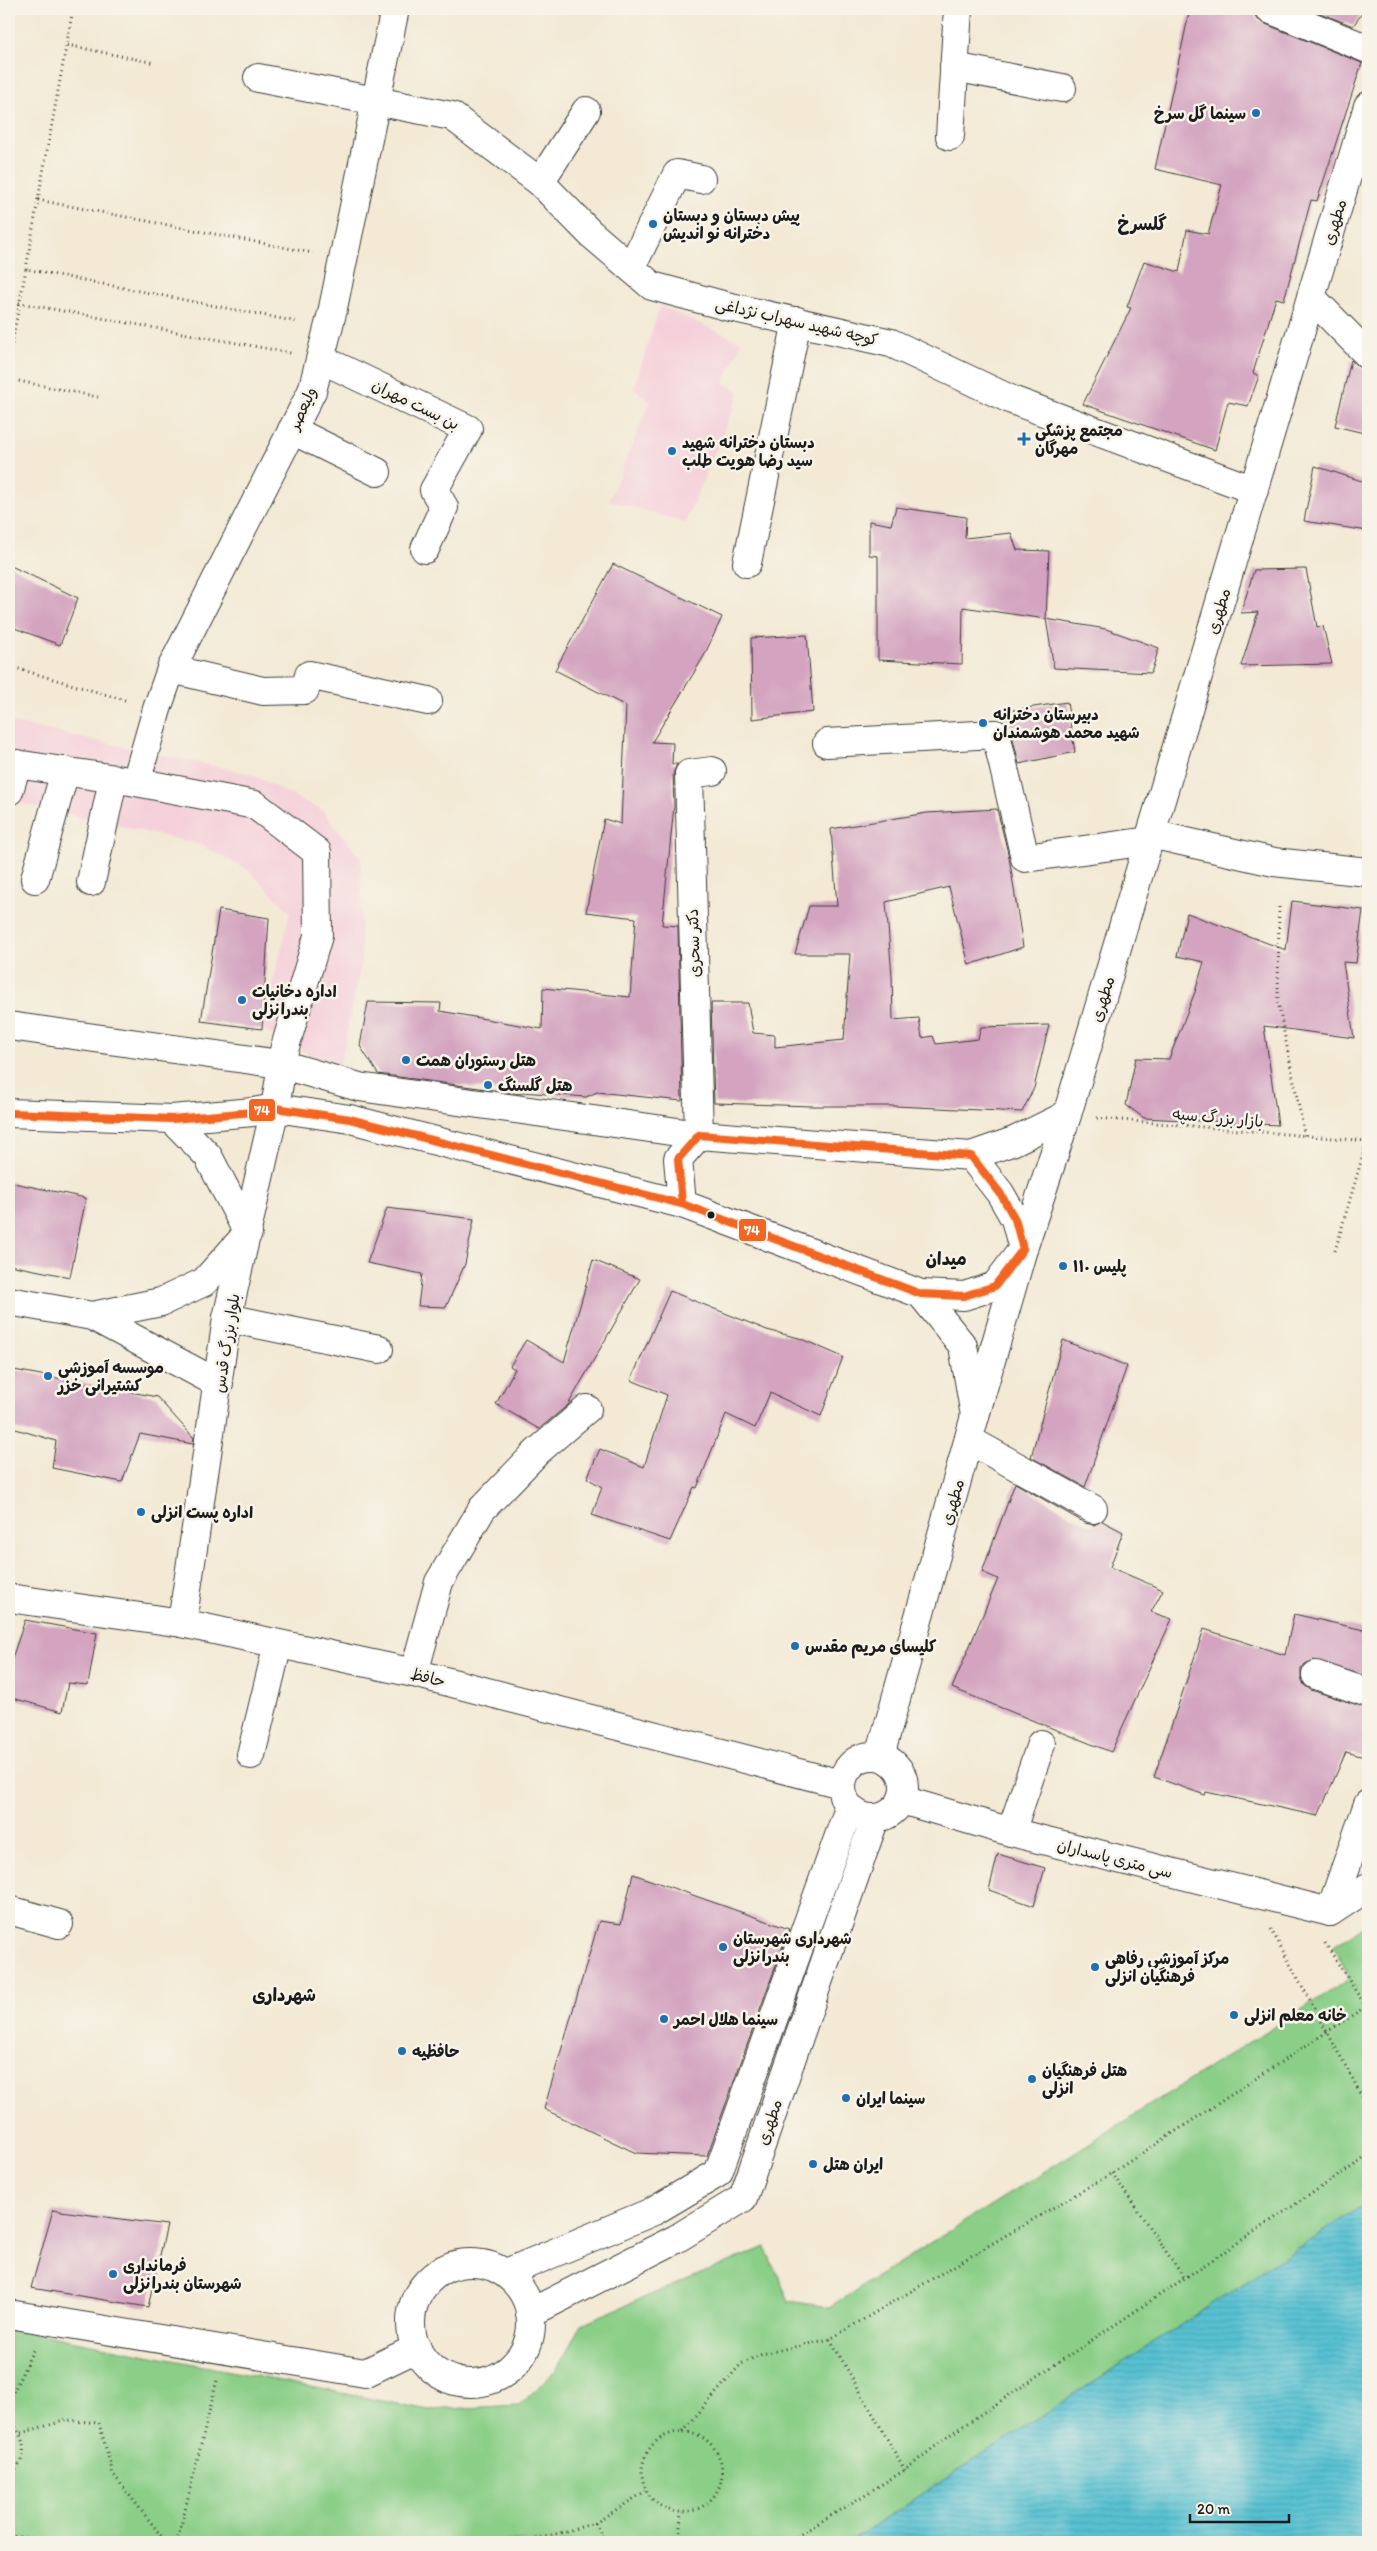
<svg xmlns="http://www.w3.org/2000/svg" width="1377" height="2551" viewBox="0 0 1377 2551" font-family="Itim,'Playpen Sans Arabic',sans-serif">
<style>
.built{fill:#f5cfda}
.green{fill:#8ace87;stroke:#537552}
.water{fill:url(#water-rules);stroke:#3a6e77}
.building{fill:#d3a3c0}
.lines{fill:none;stroke-linecap:round;stroke-linejoin:round}
.minor-casing{stroke:#3c3b38;stroke-width:30}
.tertiary-casing{stroke:#3c3b38;stroke-width:30}
.secondary-casing{stroke:#3c3b38;stroke-width:30}
.primary-casing{stroke:#3c3b38;stroke-width:30}
.path{stroke:#3c3b38;stroke-width:3;stroke-dasharray:1 4;stroke-linecap:butt}
.minor{stroke:#fff;stroke-width:28}
.tertiary{stroke:#fff;stroke-width:28}
.secondary{stroke:#fff;stroke-width:28}
.primary{stroke:#fff;stroke-width:28}
.bus-1-casing{stroke:#f7f3e8;stroke-width:11}
.bus-1{stroke:#f26522;stroke-width:8}
.poi-dot{fill:#1f6fb2;stroke:#f7f3e8;stroke-width:2}
.bus-dot{fill:#1c1c1c;stroke:#f7f3e8;stroke-width:2}
.labels{text-anchor:middle;stroke-width:5;stroke-linejoin:round;paint-order:stroke}
.poi-label{font-size:16px;font-weight:bold;fill:#1c1c1c;stroke:#f7f3e8;text-anchor:start}
.street-label{font-size:16px;fill:#1c1c1c;stroke:#f7f3e8}
.neighbourhood-label{font-size:18px;font-weight:bold;fill:#1c1c1c;stroke:#f7f3e8}
.line-badge{stroke:#f7f3e8;stroke-width:2}
.badge-label{font-size:14px;text-anchor:middle;font-weight:bold;fill:#fff}
</style>
<defs>
<pattern id="water-rules" width="6" height="5" patternUnits="userSpaceOnUse" patternTransform="scale(1.25)"><rect width="6" height="5" fill="#57c1d2"/><path d="M0 2.5h6" fill="none" stroke="#4ba5b4"/></pattern>
</defs>
<rect width="100%" height="100%" fill="#f7f3e8"/>
<filter id="ink" filterUnits="userSpaceOnUse"><feTurbulence type="fractalNoise" baseFrequency=".02" numOctaves="2"/><feDisplacementMap in="SourceGraphic" scale="10" xChannelSelector="R" yChannelSelector="G"/><feConvolveMatrix kernelMatrix="1 2 1 2 8 2 1 2 1" color-interpolation-filters="sRGB"/></filter>
<filter id="wash" filterUnits="userSpaceOnUse"><feTurbulence type="fractalNoise" baseFrequency=".0096" numOctaves="4" result="noise"/><feDisplacementMap in="SourceGraphic" scale="20" xChannelSelector="R" yChannelSelector="G"/><feGaussianBlur stdDeviation="1.12" result="paint"/><feColorMatrix in="noise" values="0 0 0 0 0 0 0 0 0 0 0 0 0 0 0 0 0 1.4 0 .05"/><feComposite in="paint" operator="in"/></filter>
<g filter="url(#wash)">
<rect width="100%" height="100%" fill="#f3e9d4"/>
<g class="built">
<path d="M660,306L742,342L724,383L740,392L685,523L609,500L650,402L634,388Z"/>
<path d="M9,722L251,774L323,811L361,859V964L339,1070L262,1029L290,912L250,871L198,844L9,801Z"/>
</g>
<path class="green" d="M1368,1923V2202L849,2542H9V2328L429,2410L520,2405L558,2367L581,2324L765,2247L789,2301L829,2307L1350,1979L1334,1946Z"/>
<path class="water" d="M1368,2202V2542H849Z"/>
<g id="blocks">
<g class="building">
<path d="M1190,9H1254L1256,18L1263,23L1362,63L1317,201L1311,200L1284,300L1276,298L1253,373L1259,376L1248,406L1228,402L1215,450L1083,404L1131,308L1127,307L1144,261L1179,272L1187,230L1208,234L1222,185L1155,169Z"/>
<path d="M1310,9H1365L1353,26Z"/>
<path d="M1351,360L1357,366L1368,370V434L1335,426Z"/>
<path d="M1315,466L1368,483V531L1304,521Z"/>
<path d="M896,507L966,517L965,538L1011,533L1017,550L1049,551L1046,619L963,607L962,664L878,660V556L869,555V521L891,525Z"/>
<path d="M613,564L722,617L704,656L652,742L673,743L672,764H677L673,774L674,806L662,925L678,926L682,1101L597,1092L586,1097L522,1092V1094L378,1074L360,1046L368,1002L441,1003L440,1011L542,1029L543,988L630,997L636,918L586,912L604,819L621,824L626,706L555,670Z"/>
<path d="M9,565L78,598L60,645L9,626Z"/>
<path d="M1306,569L1317,627L1323,626L1332,664L1241,666L1258,612L1241,613L1254,570Z"/>
<path d="M1046,619L1106,629L1159,648L1151,673L1054,668Z"/>
<path d="M807,635L813,712L752,719L751,638Z"/>
<path d="M1067,702L1075,752L1019,764L1011,730L1002,720L1000,712Z"/>
<path d="M997,809L1009,857L1023,947L969,965L949,887L886,902L892,976L893,1020L919,1018L922,1038L933,1036L936,1044L978,1039L981,1027L1049,1025L1034,1088L1022,1112L895,1106H813L714,1103L711,1003H748L753,1033L775,1035V1047L844,1040L850,954H795L809,906H837L831,829L927,813Z"/>
<path d="M1292,901L1363,910L1356,963L1343,962L1354,1038L1264,1026L1278,1125L1144,1118L1126,1105L1136,1058L1169,1059L1195,992L1204,962L1177,956L1187,913L1286,950Z"/>
<path d="M219,910L269,918L262,1029L201,1021Z"/>
<path d="M9,1182L86,1198L70,1277L9,1265Z"/>
<path d="M387,1208L474,1219L465,1264L446,1307L418,1306L422,1274L367,1263Z"/>
<path d="M593,1260L640,1279L568,1405L539,1429L496,1404L515,1369L510,1366L526,1340L564,1362Z"/>
<path d="M670,1291L767,1330L799,1338L843,1357L821,1416L770,1393L755,1428L726,1414L697,1488L694,1487L670,1541L592,1515L602,1487L587,1478L600,1449L644,1467L667,1395L631,1380Z"/>
<path d="M1063,1340L1127,1366L1085,1487L1031,1457Z"/>
<path d="M9,1369L157,1397L194,1438L193,1444L140,1434L122,1482L52,1468L56,1441L9,1427Z"/>
<path d="M1015,1483L1085,1523L1094,1525L1102,1521L1123,1532L1110,1567L1163,1590L1151,1612L1172,1619L1111,1752L952,1688L998,1579L982,1572Z"/>
<path d="M1294,1614L1368,1631V1677L1314,1660L1305,1664L1301,1669V1677L1304,1685L1311,1690L1368,1708V1758L1346,1752L1318,1816L1206,1792L1205,1795L1154,1777L1204,1629L1285,1655Z"/>
<path d="M25,1620L97,1633L88,1685L68,1683L62,1712L9,1697V1667Z"/>
<path d="M998,1854L1045,1868L1034,1906L989,1890Z"/>
<path d="M633,1874L789,1929L707,2156L636,2153L544,2109L599,1921L621,1924Z"/>
<path d="M53,2210L167,2225L148,2307L31,2288Z"/>
</g>
</g>
</g>
<g filter="url(#ink)">
<use href="#blocks" fill-opacity="0" stroke="#3c3b38" stroke-width="1"/>
<g class="lines">
<defs>
<g id="minor">
<path d="M1269,9L1368,49"/>
<path d="M954,67L1062,88"/>
<path d="M258,78L452,116L540,182L590,233L652,286L726,306L891,343L1012,400L1254,490"/>
<path d="M950,136L958,9"/>
<path d="M540,182L586,111"/>
<path d="M631,268L677,174L701,179"/>
<path d="M1311,297L1368,355"/>
<path d="M321,359L468,429L434,490L444,507L425,549"/>
<path d="M292,430L377,472"/>
<path d="M747,563L797,321"/>
<path d="M171,669L263,691L305,690L309,675L428,701"/>
<path d="M827,743L996,734L1025,858L1149,841"/>
<path d="M136,782L157,709L171,669L312,391L332,313L395,9"/>
<path d="M9,791L17,764"/>
<path d="M1151,834L1274,862L1368,872"/>
<path d="M35,879L65,771"/>
<path d="M91,882L113,780"/>
<path d="M699,1135L689,774L712,771"/>
<path d="M227,1318L379,1349"/>
<path d="M969,1440L1093,1509"/>
<path d="M414,1673L439,1582L482,1509L537,1452L587,1409"/>
<path d="M1316,1675L1368,1693"/>
<path d="M251,1755L278,1644"/>
<path d="M1011,1832L1041,1744"/>
<path d="M9,1910L59,1924"/>
<path d="M1330,1912L1368,1804"/>
<path d="M9,2314L365,2373L417,2348"/>
</g>
<g id="tertiary">
<path d="M9,763L136,782L255,805L317,852L318,936L280,1064"/>
<path d="M9,1301L92,1316L219,1384"/>
<path d="M92,1316L161,1302L204,1282L248,1233L208,1156L172,1119"/>
<path d="M9,1598L182,1623L414,1673L841,1784"/>
<path d="M182,1623L227,1318L275,1108L282,1065"/>
<circle cx="873" cy="1787" r="31"/>
<path d="M880,1756L975,1416"/>
<path d="M902,1800L1011,1832L1330,1912L1368,1887"/>
<circle cx="471" cy="2323" r="60"/>
<path d="M506,2273L654,2211L718,2173L849,1808"/>
<path d="M530,2313L676,2239L743,2198L875,1818"/>
</g>
<path id="secondary" d="M975,1416L1023,1249L1067,1115L1368,106"/>
<g id="primary">
<path d="M9,1026L280,1064L359,1087L699,1135"/>
<path d="M9,1113L172,1119L253,1112L275,1108L350,1119L682,1204L921,1294L964,1296L995,1286L1023,1249L1015,1219L1000,1193L971,1156L699,1135L678,1159L682,1204"/>
<path d="M971,1156L1014,1141L1067,1115"/>
<path d="M921,1294L963,1346L975,1416"/>
</g>
</defs>
<use href="#minor" class="minor-casing"/>
<use href="#tertiary" class="tertiary-casing"/>
<use href="#secondary" class="secondary-casing"/>
<use href="#primary" class="primary-casing"/>
<g class="path">
<path d="M67,45L155,63"/>
<path d="M38,200L73,9"/>
<path d="M26,269L38,200L313,253"/>
<path d="M9,301L291,353"/>
<path d="M9,359L26,269L298,322"/>
<path d="M9,379L98,397"/>
<path d="M9,666L128,701"/>
<path d="M1279,907L1278,1002L1305,1137"/>
<path d="M1097,1118L1368,1141"/>
<path d="M1335,1251L1367,1141"/>
<path d="M1271,1929L1368,2107"/>
<path d="M1325,1943L1368,2010"/>
<path d="M1112,2173L1185,2279"/>
<path d="M830,2339L905,2470"/>
<path d="M9,2401L34,2348"/>
<path d="M9,2419C25,2435 31,2460 9,2474"/>
<path d="M683,2431L741,2364L762,2354L830,2339L1112,2173L1368,2005"/>
<circle cx="682" cy="2472" r="40"/>
<path d="M21,2433L67,2420L99,2423L113,2474L166,2542"/>
<path d="M595,2523L605,2542"/>
<path d="M9,2536L67,2542"/>
<path d="M177,2542L217,2380"/>
<path d="M527,2542L595,2523L646,2491"/>
<path d="M679,2542L681,2512"/>
<path d="M788,2542L905,2470L951,2434L1368,2156"/>
</g>
<use href="#minor" class="minor"/>
<use href="#tertiary" class="tertiary"/>
<use href="#secondary" class="secondary"/>
<use href="#primary" class="primary"/>
<defs>
<path id="bus-1" d="M9,1113L172,1119L253,1112L275,1108L350,1119L682,1204L921,1294L964,1296L995,1286L1023,1249L1015,1219L1000,1193L971,1156L699,1135L678,1159L682,1204"/>
</defs>
<use href="#bus-1" class="bus-1-casing"/>
<use href="#bus-1" class="bus-1"/>
</g>
</g>
<g class="poi-dot">
<circle cx="1256" cy="113" r="5"/>
<circle cx="653" cy="224" r="5"/>
<path d="M1021.5 431.5h5v5h5v5h-5v5h-5v-5h-5v-5h5z"/>
<circle cx="672" cy="451" r="5"/>
<circle cx="983" cy="723" r="5"/>
<circle cx="242" cy="1000" r="5"/>
<circle cx="406" cy="1060" r="5"/>
<circle cx="488" cy="1085" r="5"/>
<circle cx="1063" cy="1266" r="5"/>
<circle cx="48" cy="1376" r="5"/>
<circle cx="141" cy="1512" r="5"/>
<circle cx="795" cy="1646" r="5"/>
<circle cx="723" cy="1947" r="5"/>
<circle cx="1095" cy="1967" r="5"/>
<circle cx="1234" cy="2015" r="5"/>
<circle cx="664" cy="2019" r="5"/>
<circle cx="402" cy="2051" r="5"/>
<circle cx="1032" cy="2079" r="5"/>
<circle cx="846" cy="2098" r="5"/>
<circle cx="813" cy="2164" r="5"/>
<circle cx="113" cy="2274" r="5"/>
</g>
<circle class="bus-dot" cx="711" cy="1215" r="4.5"/>
<g class="labels">
<g class="poi-label">
<text x="1246" y="119" text-anchor="end">سینما گل سرخ</text>
<text x="663" y="221">پیش دبستان و دبستان<tspan x="663" dy="18">دخترانه نو اندیش</tspan></text>
<text x="1035" y="436">مجتمع پزشکی<tspan x="1035" dy="18">مهرگان</tspan></text>
<text x="682" y="448">دبستان دخترانه شهید<tspan x="682" dy="18">سید رضا هویت طلب</tspan></text>
<text x="993" y="720">دبیرستان دخترانه<tspan x="993" dy="18">شهید محمد هوشمندان</tspan></text>
<text x="252" y="997">اداره دخانیات<tspan x="252" dy="18">بندرانزلی</tspan></text>
<text x="416" y="1066">هتل رستوران همت</text>
<text x="498" y="1091">هتل گلسنگ</text>
<text x="1073" y="1272">پلیس ۱۱۰</text>
<text x="58" y="1373">موسسه آموزشی<tspan x="58" dy="18">کشتیرانی خزر</tspan></text>
<text x="151" y="1518">اداره پست انزلی</text>
<text x="805" y="1652">کلیسای مریم مقدس</text>
<text x="733" y="1944">شهرداری شهرستان<tspan x="733" dy="18">بندرانزلی</tspan></text>
<text x="1105" y="1964">مرکز آموزشی رفاهی<tspan x="1105" dy="18">فرهنگیان انزلی</tspan></text>
<text x="1244" y="2021">خانه معلم انزلی</text>
<text x="674" y="2025">سینما هلال احمر</text>
<text x="412" y="2057">حافظیه</text>
<text x="1042" y="2076">هتل فرهنگیان<tspan x="1042" dy="18">انزلی</tspan></text>
<text x="856" y="2104">سینما ایران</text>
<text x="823" y="2170">ایران هتل</text>
<text x="123" y="2271">فرمانداری<tspan x="123" dy="18">شهرستان بندرانزلی</tspan></text>
</g>
<g class="street-label">
<text transform="translate(1334 222) rotate(-73)" y="6">مطهری</text>
<text transform="translate(797 321) rotate(13)" y="6">کوچه شهید سهراب نژداغی</text>
<text transform="translate(416 404) rotate(26)" y="6">بن بست مهران</text>
<text transform="translate(302 408) rotate(-65)" y="6">ولیعصر</text>
<text transform="translate(1218 611) rotate(-73)" y="6">مطهری</text>
<text transform="translate(693 943) rotate(-92)" y="6">دکتر سحری</text>
<text transform="translate(1102 999) rotate(-73)" y="6">مطهری</text>
<text transform="translate(1218 1117) rotate(5)" y="6">بازار بزرگ سپه</text>
<text transform="translate(226 1343) rotate(-81)" y="6">بلوار بزرگ قدس</text>
<text transform="translate(952 1502) rotate(-74)" y="6">مطهری</text>
<text transform="translate(428 1677) rotate(14)" y="6">حافظ</text>
<text transform="translate(1115 1858) rotate(14)" y="6">سی متری پاسداران</text>
<text transform="translate(769 2122) rotate(-71)" y="6">مطهری</text>
</g>
<g class="neighbourhood-label">
<text x="1142" y="230">گلسرخ</text>
<text x="946" y="1265">میدان</text>
<text x="284" y="2001">شهرداری</text>
</g>
</g>
<g class="line-badge">
<rect x="248" y="1098" width="28" height="24" rx="5" fill="#f26522"/>
<rect x="738" y="1218" width="29" height="24" rx="5" fill="#f26522"/>
</g>
<g class="badge-label">
<text x="262" y="1115">74</text>
<text x="752" y="1235">74</text>
</g>
<rect width="1377" height="2551" fill="none" stroke="#f7f3e8" stroke-width="30"/>
<path d="M1190 2514v8h99v-8" fill="none" stroke="#1c1c1c" stroke-width="2.5"/>
<text x="1197" y="2514" font-size="15" fill="#1c1c1c" stroke="#f7f3e8" stroke-width="4" paint-order="stroke">20 m</text>
</svg>
